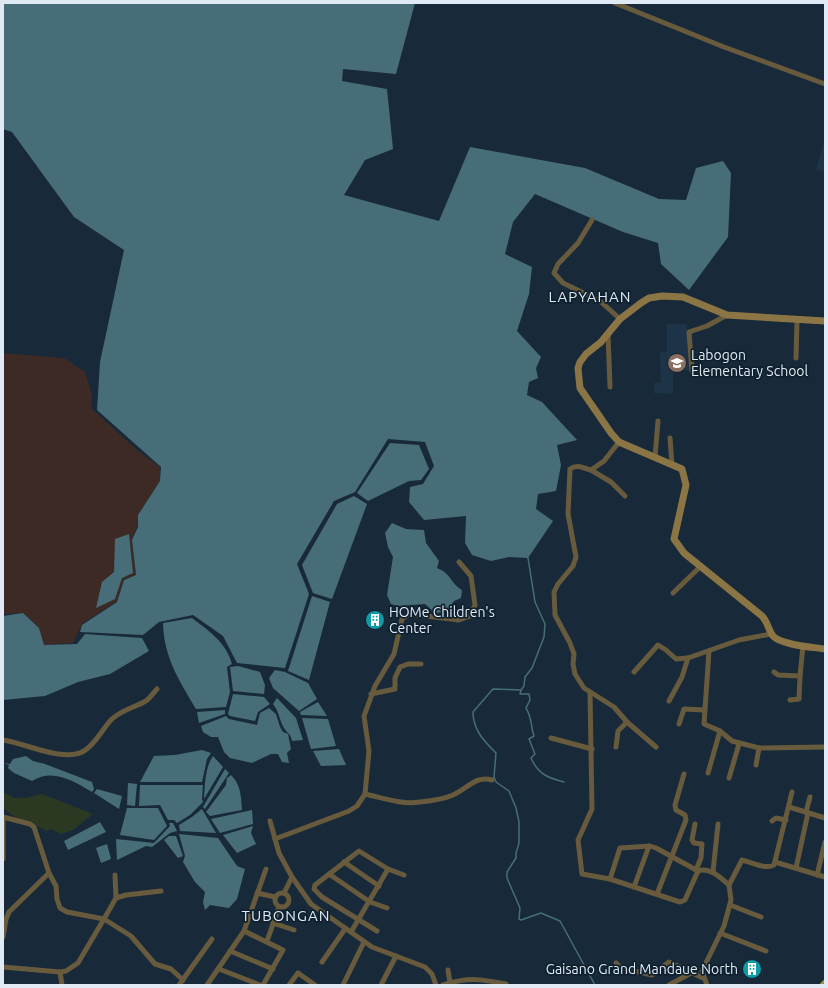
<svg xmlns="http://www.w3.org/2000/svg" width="828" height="988" viewBox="0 0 828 988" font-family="Ubuntu,sans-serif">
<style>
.industrial{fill:#3d2a25}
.built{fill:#1d3448}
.green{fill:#2b3822}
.water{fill:#476d79}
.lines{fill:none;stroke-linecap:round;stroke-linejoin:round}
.stream{stroke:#476d79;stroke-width:1.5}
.street{stroke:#685a3c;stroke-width:5}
.secondary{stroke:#8b7544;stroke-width:7}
.primary{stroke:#a78a49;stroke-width:8}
.labels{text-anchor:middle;stroke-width:3.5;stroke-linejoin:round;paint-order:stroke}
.poi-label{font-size:14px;fill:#dfeaf4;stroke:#0f202e;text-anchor:start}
.neighbourhood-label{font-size:15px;letter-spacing:1px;fill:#dfeaf4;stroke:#0f202e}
</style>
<rect width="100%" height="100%" fill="#182a39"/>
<path class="industrial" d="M3,353L64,358L85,372L92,395L91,408L138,451L160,467V481L138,515L137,527L132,540L136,575L124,579L117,601L82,624L73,643L44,645L39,628L23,613L3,614Z"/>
<g class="built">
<path d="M825,137V172L816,170Z"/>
<path d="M667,324H687L688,356L695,357L694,370H673V394L654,393V383H661L660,352H667Z"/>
</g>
<path class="green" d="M3,792L15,798H25L42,794L93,814L73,830L61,834L51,829L46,831L29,821L18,819L3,808Z"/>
<g class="water">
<path d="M3,3H415L396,74L343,69L342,81L387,89L393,149L365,160L344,195L439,221L470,147L585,168L659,199L686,200L696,168L723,161L731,173L728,237L689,290L661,264L658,243L623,232L535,194L513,222L505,254L532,267L529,294L517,331L541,357L536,368L538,378L529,382L527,395L542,402L577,440L557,445L561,465L556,491L538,494L536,509L553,521L528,558L509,557L491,561L472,555L465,543L466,516L424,520L409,502L410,487L423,484L434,466L425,442L388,439L355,492L334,501L297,564L309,594L285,668L237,663L223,636L193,615L159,622L143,635L80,632L82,625L117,602L124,580L136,575L132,540L138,527V515L160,481L161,467L97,410L100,362L124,250L74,217L12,132L3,129Z"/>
<path d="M390,443L419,445L429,469L421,480L409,481L368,501L357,493Z"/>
<path d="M354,496L367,504L332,599L313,593L302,565L337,504Z"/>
<path d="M392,523L406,529L424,530L426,543L439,561L437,568C452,574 449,582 462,590L461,598L454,601L446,612L435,613L425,604L398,606L391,604L387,595L393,557L388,547L385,533Z"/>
<path d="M129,534L133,573L122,578L115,599L96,608L102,582L114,572L115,539Z"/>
<path d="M312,596L330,602L309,680L288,671Z"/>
<path d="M23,613L39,628L44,645L77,644L85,634L142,638L149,651L110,674L78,682L45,696L3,700V616Z"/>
<path d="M192,618C209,631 226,642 232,664L227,667L230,692L226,707L196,709C179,680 164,658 163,623Z"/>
<path d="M238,666L260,672L265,685L264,694L233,691L230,667Z"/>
<path d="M275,670L285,672L308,683L317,699L299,711L273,688L269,678Z"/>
<path d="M233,694L264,697L270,704L258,712L255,721L230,716L228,714Z"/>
<path d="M277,698L296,718L303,740L292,741C291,734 287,733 284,728C279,719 279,711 273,704Z"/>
<path d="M318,702L327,716L301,715L300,712Z"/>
<path d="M269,708L276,714L280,727L283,732L288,734L291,749L287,753L289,763L282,762L278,754H271L252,763L230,758L224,752L218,737H211L203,732L201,726L226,716L229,719L257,725L260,713Z"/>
<path d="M225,710V714L199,723L197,712Z"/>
<path d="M302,718L328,719L336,746L311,749Z"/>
<path d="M339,749L346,765L321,766L313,751Z"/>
<path d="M202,750L211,753L207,759L202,782H140L154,756L175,755Z"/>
<path d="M26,756L33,761L45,764L92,782L94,789L92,792C73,781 53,768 32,781L14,773L8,768L9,765L3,763L10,764L13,759Z"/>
<path d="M213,756L223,767L204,799C205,785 205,767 213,756Z"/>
<path d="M225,769L229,773L205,809L203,807Z"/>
<path d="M231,775C241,785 241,796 242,810L210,816L206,812L226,785L227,778Z"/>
<path d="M128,783L137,784L135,806L127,805Z"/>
<path d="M140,785H203L202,799L203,802L190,815L177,823L174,820H168L160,805L139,806Z"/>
<path d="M97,789L122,796L119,809L94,793Z"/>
<path d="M127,808H158L167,826L154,840L120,835Z"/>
<path d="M202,809L216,833L180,831L179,825L192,817Z"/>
<path d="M252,810L253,824L220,833L211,819Z"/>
<path d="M100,822L106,832L68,850L64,841Z"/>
<path d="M169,823H173L177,831L170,833L152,847L146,846L117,860L116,839L154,843L170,826Z"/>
<path d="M253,826L251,833L256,844L237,853L223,835Z"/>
<path d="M179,834L218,838L237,866L245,869L237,899L229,908L210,905L205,910L203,902L205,892L195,882L183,862L185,856Z"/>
<path d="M169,836H176L183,856L178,858L164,840Z"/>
<path d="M107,844L111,859L101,863L96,848Z"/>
</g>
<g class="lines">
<g class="stream">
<path d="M528,558L535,602L545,624L544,637L532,668L525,677L524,686L521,690L493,689L473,712C473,730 484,741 496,753L494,777L496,782L509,791L516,808L519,822V843L516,853V858L507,872V878L520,908L519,919L521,920L541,913L560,921L595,985"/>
<path d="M521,690L520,694H529L530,700L526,708C533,720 530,725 534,736L529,739L535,754L531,758C538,774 548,778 564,782"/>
</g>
<g class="street">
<path d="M615,3L724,47L825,84"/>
<path d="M592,220L578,243L558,264L554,273L563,283L600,301L620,319"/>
<path d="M608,334L610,387"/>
<path d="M796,358L797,320"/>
<path d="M692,371L689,332L707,326L727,315"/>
<path d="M670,438L672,465"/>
<path d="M619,442L604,461L591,470C583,468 577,464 570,469L568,514L576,557L573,566L558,584L554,592L555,615L570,643L574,654L573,664L575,674L584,688L614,707L627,722L656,747"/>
<path d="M655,457L658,421"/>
<path d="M591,470L611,482L625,496"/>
<path d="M673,593L701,566"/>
<path d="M709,651L704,724L720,731L732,741L759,748L825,747"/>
<path d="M634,672L658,645L666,650L676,659L688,658L739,640L771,634"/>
<path d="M774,672L778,675L800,676L803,646"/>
<path d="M590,692L592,809L578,840L582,874L610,879L680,902L685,900L698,871"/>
<path d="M371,694L395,689V678L400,667L408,664H421"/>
<path d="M790,700L799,699L800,676"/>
<path d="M669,701L682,677L688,658"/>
<path d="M679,724L684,709L704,710"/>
<path d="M551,738L592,749"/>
<path d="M3,740C25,743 64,763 84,751C96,744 102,729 112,719C122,710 133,708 144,702C149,700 153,693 157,689"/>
<path d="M616,747L618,731L627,722"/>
<path d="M756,765L759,748"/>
<path d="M708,773L720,731"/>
<path d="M729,778L739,744"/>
<path d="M365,794C383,798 402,805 420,802C430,801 444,799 453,795C467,789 476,775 492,780"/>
<path d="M789,807L825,818"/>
<path d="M806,812L810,797"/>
<path d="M3,817L30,824L34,827L49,873L56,886L57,899L60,908L67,912L104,919L131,936L155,964L171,969L183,980"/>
<path d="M270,821L279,853L292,877L311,904L372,947L425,967L432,974L436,985"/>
<path d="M772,821L776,818L786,820"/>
<path d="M695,824L692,840L694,843L702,844L701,858L696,870"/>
<path d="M275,839L349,811L357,806L365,794L369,751L364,716L375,686L394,654L402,619L410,614L459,620L470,616L475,605L471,576L459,562"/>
<path d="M3,859V817"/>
<path d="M344,862L379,886"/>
<path d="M775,862L825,877"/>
<path d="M796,868L808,813"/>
<path d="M713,872L718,824"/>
<path d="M329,874L370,902L387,908"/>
<path d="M817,875L825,842"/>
<path d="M610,879L620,848L650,846L656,848L698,871C710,867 720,877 729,885"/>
<path d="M634,887L649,846"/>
<circle cx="282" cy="900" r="7"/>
<path d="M257,893L275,897"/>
<path d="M284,893L292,877"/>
<path d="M657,894L686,820L685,815L676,810L675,805L684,774"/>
<path d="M116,898L126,895L161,891"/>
<path d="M730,905L761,917"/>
<path d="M273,923L294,930"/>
<path d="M244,931L283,950L263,985"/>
<path d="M377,931L322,897L314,889L315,885L359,851L388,869L404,875"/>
<path d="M351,932L388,869"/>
<path d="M720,933L766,951"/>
<path d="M3,937L6,919L9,912L49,873"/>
<path d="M267,941L279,907"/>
<path d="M230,951L273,969"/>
<path d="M322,962L345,929"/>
<path d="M616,963L621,968L652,975L669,962L703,978"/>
<path d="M3,967L60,972L66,971L78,963L104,919L116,898L115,875"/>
<path d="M219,969L260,985"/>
<path d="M448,970L450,983"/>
<path d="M60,972L62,985"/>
<path d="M179,985L212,939"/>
<path d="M207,985L244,931L266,869"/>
<path d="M289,985L298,973L315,985"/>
<path d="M343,985L364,942"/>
<path d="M381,985L396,956"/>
<path d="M443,985C468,977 481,979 506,984"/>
<path d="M669,985L693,972"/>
<path d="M707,985L702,971L724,926L731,900L729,885L742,860C751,862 766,870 774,865L792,792"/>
</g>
<path class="secondary" d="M825,321L727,315L683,297L662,296L649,298L641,303L620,319L601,342L586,354L580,362L578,368L580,388L611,433L619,442L682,469L686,485L674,539L684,553L762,616C768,622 768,630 773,636C781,645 812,647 825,649"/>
<path class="primary" d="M824,985L825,984"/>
</g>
<defs>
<symbol id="school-disc" viewBox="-11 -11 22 22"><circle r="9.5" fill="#8d6e63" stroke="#0f202e"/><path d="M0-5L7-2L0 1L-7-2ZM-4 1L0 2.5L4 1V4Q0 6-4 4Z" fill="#fff"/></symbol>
<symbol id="building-disc" viewBox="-11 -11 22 22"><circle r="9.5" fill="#0f9aa8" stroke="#0f202e"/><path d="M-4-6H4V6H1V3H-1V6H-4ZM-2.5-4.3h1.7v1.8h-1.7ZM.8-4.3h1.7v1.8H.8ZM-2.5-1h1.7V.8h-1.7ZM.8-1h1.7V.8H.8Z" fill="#fff"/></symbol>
</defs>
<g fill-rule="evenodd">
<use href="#school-disc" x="666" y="352" width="22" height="22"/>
<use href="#building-disc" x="364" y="609" width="22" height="22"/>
<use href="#building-disc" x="741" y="958" width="22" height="22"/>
</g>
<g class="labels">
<g class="poi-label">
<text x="691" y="360">Labogon<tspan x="691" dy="16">Elementary School</tspan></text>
<text x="389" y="617">HOMe Children's<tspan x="389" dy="16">Center</tspan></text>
<text x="738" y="974" text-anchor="end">Gaisano Grand Mandaue North</text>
</g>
<g class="neighbourhood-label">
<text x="590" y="302">LAPYAHAN</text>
<text x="286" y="921">TUBONGAN</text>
</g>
</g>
<rect width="828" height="988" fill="none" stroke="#dfeaf4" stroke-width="8"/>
</svg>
